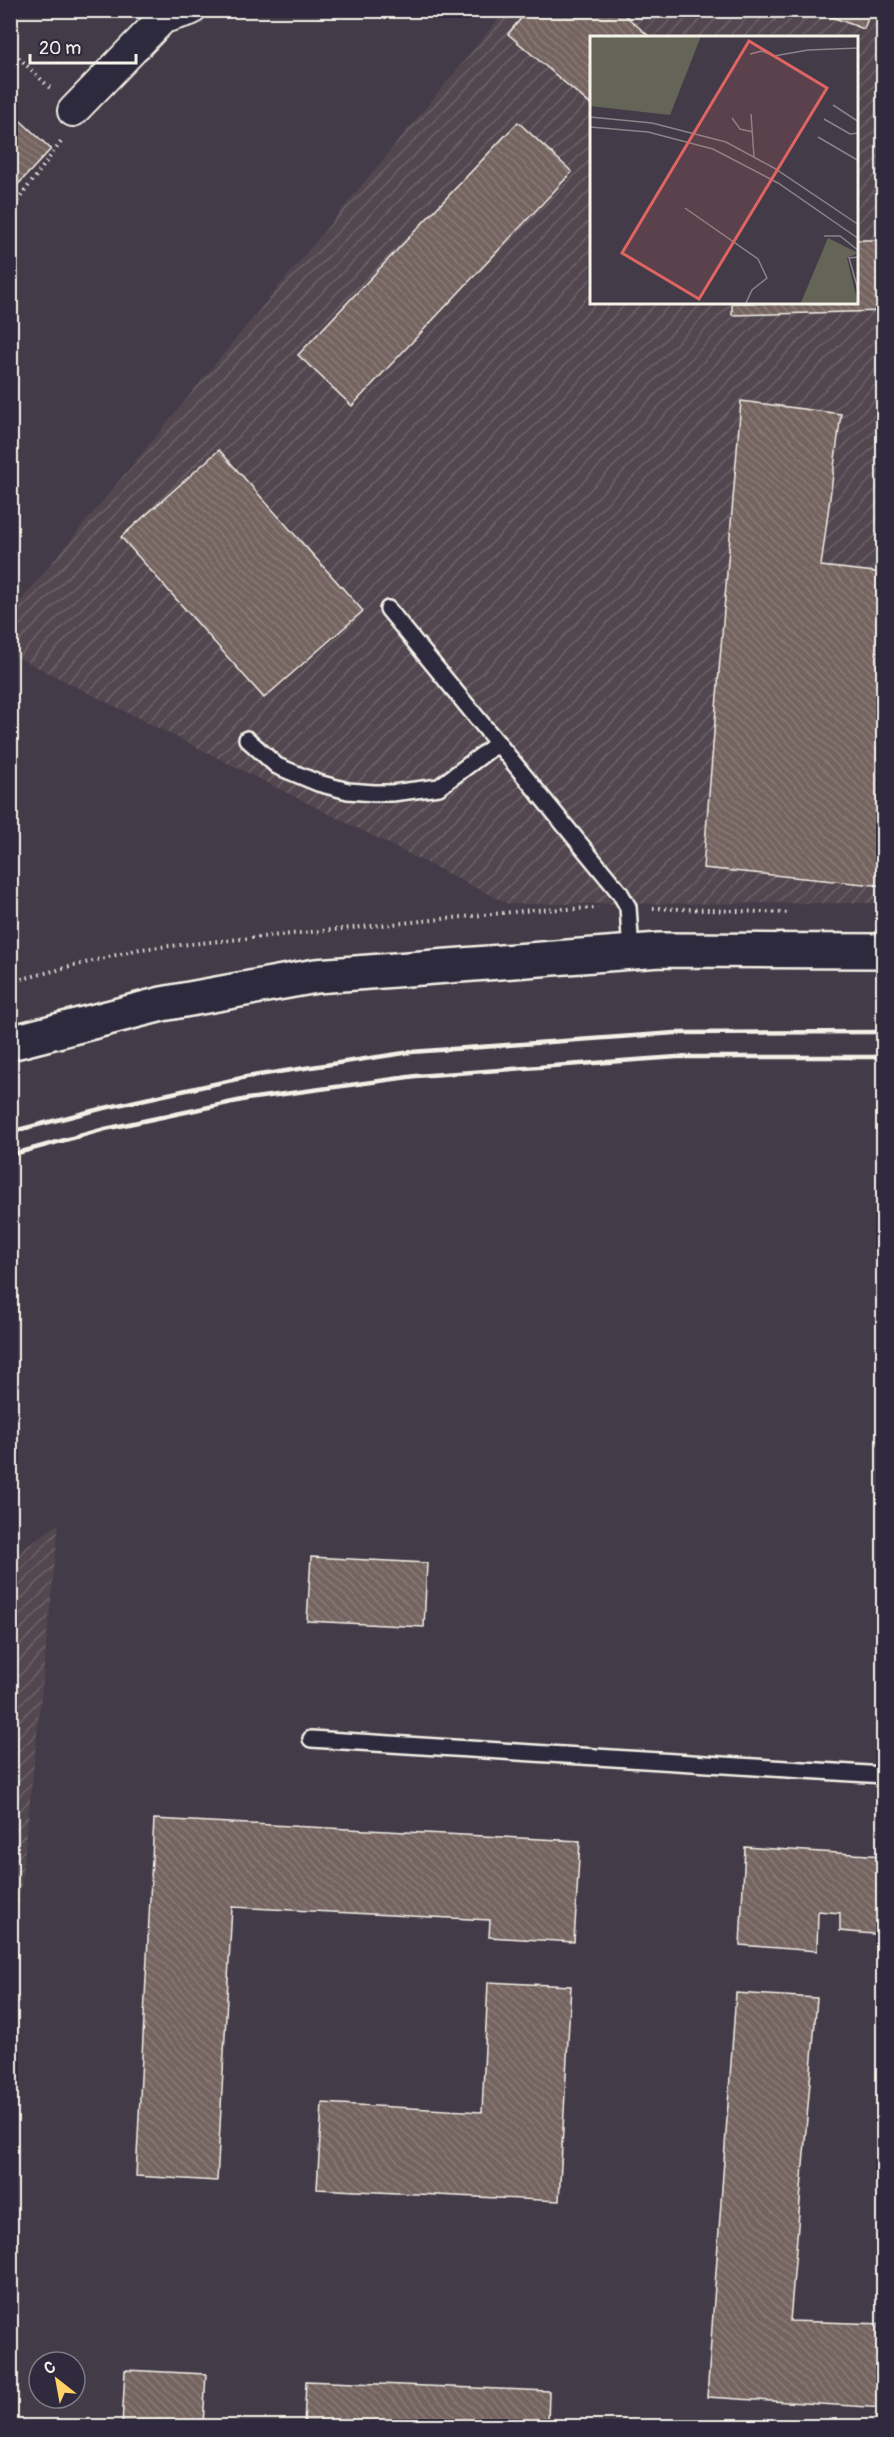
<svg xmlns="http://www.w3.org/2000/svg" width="894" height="2437" viewBox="0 0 894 2437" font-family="Pangolin,sans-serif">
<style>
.industrial{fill:url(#industrial-furrows);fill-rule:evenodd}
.building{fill:url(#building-back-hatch);stroke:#f4f1e8;stroke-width:1.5}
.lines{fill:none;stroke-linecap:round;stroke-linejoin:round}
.lane-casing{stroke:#f4f1e8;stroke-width:20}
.street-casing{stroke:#f4f1e8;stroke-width:34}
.secondary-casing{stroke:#f4f1e8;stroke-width:38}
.path{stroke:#f4f1e8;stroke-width:4;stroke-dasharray:1.5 4.5;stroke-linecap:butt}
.lane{stroke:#2f2a3d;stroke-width:15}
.street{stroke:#2f2a3d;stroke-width:30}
.secondary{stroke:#2f2a3d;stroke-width:33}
.rail{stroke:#f4f1e8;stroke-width:4.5}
.inset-road{fill:none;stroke:#8a8488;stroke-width:1.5}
.view{fill:#df6462;fill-opacity:0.15;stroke:#df6462;stroke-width:3}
.inset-edge{fill:none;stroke:#f4f1e8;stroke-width:3}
</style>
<defs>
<pattern id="industrial-furrows" width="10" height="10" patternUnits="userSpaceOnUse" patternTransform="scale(1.5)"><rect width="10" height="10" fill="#534750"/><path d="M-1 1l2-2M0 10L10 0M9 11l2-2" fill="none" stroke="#6c6269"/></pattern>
<pattern id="building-back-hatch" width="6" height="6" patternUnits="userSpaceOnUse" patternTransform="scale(1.5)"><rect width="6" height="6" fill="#756461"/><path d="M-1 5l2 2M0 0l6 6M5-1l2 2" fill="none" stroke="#897b78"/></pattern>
</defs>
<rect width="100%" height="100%" fill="#443b48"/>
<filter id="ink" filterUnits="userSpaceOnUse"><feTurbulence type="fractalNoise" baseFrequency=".0167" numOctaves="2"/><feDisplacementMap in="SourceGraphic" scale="12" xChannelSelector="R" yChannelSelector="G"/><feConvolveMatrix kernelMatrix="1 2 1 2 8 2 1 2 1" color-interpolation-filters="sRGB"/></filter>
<g filter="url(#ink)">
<g class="industrial">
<path d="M505,11H883V903L508,904L11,654L10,614ZM591,38H856V303H591Z"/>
<path d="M59,1523L11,1983V1558Z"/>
</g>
<g class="building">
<path d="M528,10H619L651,38H591V105L508,34Z"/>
<path d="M813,10H871L864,29Z"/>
<path d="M10,111L51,149L10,193Z"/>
<path d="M518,122L572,172L352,406L298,355Z"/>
<path d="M856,240H884V311L732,315V303H856Z"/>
<path d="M741,401L841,414L821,566L884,573V886L703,868Z"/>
<path d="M219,450L363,611L264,698L121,537Z"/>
<path d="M311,1557L427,1563L424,1627L307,1621Z"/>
<path d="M154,1819L580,1841L574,1942L489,1937L490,1920L232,1907L217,2181L136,2176Z"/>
<path d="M745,1847L884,1856V1935L840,1931V1913L818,1911L817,1951L740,1945Z"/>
<path d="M488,1982L571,1986L559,2201L317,2189L322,2103L482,2112Z"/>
<path d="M736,1993L817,1998L790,2321L884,2324V2408L707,2397Z"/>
<path d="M125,2370L206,2374L203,2426H122Z"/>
<path d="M306,2381L549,2391L548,2426H304Z"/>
</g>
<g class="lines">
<defs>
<g id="lane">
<path d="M388,609L620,893L628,907L631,952"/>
<path d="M247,739L277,766L318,783L348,791L374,793H392L439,787L498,743"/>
<path d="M311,1739L884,1775"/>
</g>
<path id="street" d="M73,111L163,18L190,10"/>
<path id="secondary" d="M10,1043L162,1004L316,976L660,950L884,951"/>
</defs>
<use href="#lane" class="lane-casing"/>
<use href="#street" class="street-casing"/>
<use href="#secondary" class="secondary-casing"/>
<g class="path">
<path d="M10,49L50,88"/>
<path d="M10,211L61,142"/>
<path d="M653,908L790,913"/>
<path d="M10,982L140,949L533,910L598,908"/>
</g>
<use href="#lane" class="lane"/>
<use href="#street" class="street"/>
<use href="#secondary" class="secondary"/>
<g class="rail">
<path d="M10,1132L100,1109L246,1077L411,1052L675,1033L884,1032"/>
<path d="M10,1155L105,1129L247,1099L416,1076L677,1057H884"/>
</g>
</g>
</g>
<g transform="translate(590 36)">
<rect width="268" height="268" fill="#443b48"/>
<path d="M0,0H111L80,79L0,70Z" fill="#646557"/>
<path d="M238,202L268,217L257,222L268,268L210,269Z" fill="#646557"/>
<path class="inset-road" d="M160,18L172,15L184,20L218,14L269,12M243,69L269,86M161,78L164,121M0,81L62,87L136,106L184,132L269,189M142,82L150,93L163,96M234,83L260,98L269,97M0,91L58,96L123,113L188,147L269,203M228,101L269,125M95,172L168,223L177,242L162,254L155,269M234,200H250L269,215M269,221L259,222L269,257"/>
<path class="view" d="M159,5L237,52L109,263L32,217Z"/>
<rect width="268" height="268" class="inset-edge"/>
</g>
<rect width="894" height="2437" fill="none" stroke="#2f2a3d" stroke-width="36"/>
<rect x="18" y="18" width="858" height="2401" fill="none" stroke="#f4f1e8" stroke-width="2" filter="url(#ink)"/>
<g transform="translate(57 2380) rotate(329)"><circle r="28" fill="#2f2a3d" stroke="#7e7a81" stroke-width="1.5"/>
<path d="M0-4.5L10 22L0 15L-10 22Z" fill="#ffd166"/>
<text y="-9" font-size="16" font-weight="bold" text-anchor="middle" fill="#f4f1e8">С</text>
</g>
<path d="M30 54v9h106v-9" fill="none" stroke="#f4f1e8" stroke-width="3"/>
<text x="39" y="54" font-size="18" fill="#f4f1e8" stroke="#2f2a3d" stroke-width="4.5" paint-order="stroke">20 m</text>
</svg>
